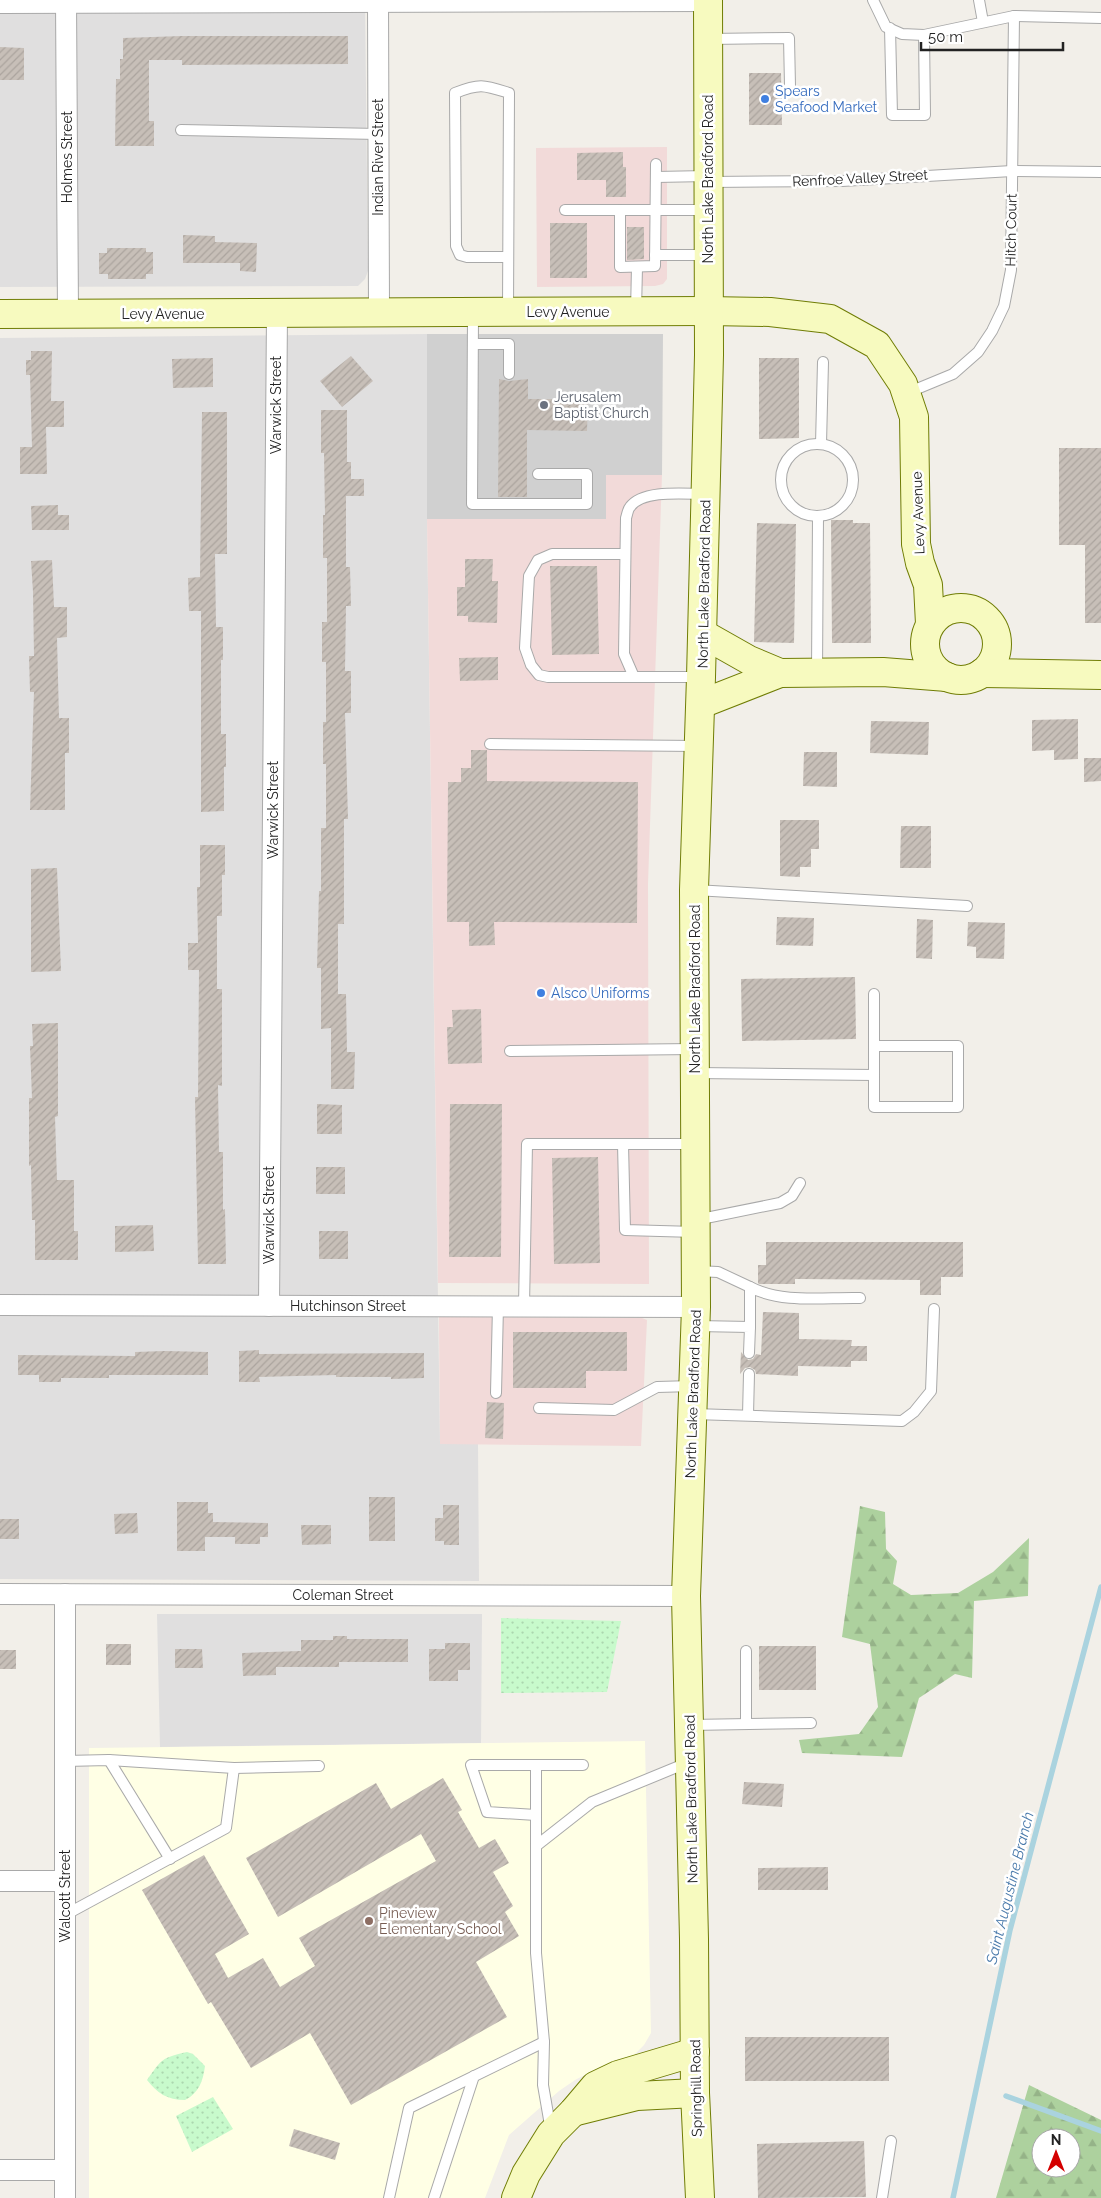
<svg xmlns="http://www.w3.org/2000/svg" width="1101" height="2198" viewBox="0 0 1101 2198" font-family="Raleway,sans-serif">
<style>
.residential{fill:#e0dfdf}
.commercial{fill:#f2dad9}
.education{fill:#ffffe5}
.religious{fill:#d0d0d0}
.forest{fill:url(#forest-firs);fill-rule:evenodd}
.park{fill:url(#park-dots)}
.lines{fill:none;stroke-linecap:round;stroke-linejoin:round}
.stream{stroke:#aad3df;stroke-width:5.5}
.building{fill:url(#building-hatch)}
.lane-casing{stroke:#a9a9a9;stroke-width:12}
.street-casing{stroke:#a9a9a9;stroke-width:22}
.secondary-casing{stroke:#707d05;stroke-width:30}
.lane{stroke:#fff;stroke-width:10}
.street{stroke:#fff;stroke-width:20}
.secondary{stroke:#f7fabf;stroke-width:28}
.shop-dot{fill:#3f7fe0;stroke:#fff;stroke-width:2}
.worship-dot{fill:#6b7280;stroke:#fff;stroke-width:2}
.education-dot{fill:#8d6e63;stroke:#fff;stroke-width:2}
.labels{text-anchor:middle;stroke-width:5;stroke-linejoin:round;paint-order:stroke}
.shop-label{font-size:14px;fill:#366cbe;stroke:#fff;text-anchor:start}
.street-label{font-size:14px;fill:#222;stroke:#fff}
.worship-label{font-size:14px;fill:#5b616d;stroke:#fff;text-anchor:start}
.education-label{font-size:14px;fill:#785e54;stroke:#fff;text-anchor:start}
.water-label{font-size:15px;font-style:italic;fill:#4a7aab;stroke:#fff}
</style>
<defs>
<pattern id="forest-firs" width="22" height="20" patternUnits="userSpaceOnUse" patternTransform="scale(1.25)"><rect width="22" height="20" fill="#add19e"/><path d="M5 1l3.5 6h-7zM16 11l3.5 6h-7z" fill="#95b388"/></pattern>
<pattern id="park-dots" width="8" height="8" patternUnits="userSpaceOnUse" patternTransform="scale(1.25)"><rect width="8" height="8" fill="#c8facc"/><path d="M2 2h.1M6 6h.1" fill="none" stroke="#acd6af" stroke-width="1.8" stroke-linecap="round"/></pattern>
<pattern id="building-hatch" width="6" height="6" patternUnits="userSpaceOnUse" patternTransform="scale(1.25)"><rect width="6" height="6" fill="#c7bfb8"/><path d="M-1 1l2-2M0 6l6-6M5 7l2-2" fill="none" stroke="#aba49e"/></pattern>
</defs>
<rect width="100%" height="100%" fill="#f2efe9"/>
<g class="residential">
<path d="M0,0H365L368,271L365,279L358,286L0,287Z"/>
<path d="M427,334V519L440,1443L478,1444L479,1581L0,1579V338Z"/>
<path d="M157,1614H482L481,1743L160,1747Z"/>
</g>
<g class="commercial">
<path d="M667,147V279L663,284L655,286L537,287L536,148Z"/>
<path d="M606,475H662L648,884L649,1284L438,1283L427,519H606Z"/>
<path d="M439,1317L642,1318L647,1320L641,1446L440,1444Z"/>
</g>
<path class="education" d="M645,1741L651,2033L644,2045L632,2057L600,2067L575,2080L559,2091L509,2135L485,2198H89V1748Z"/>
<path class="religious" d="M427,334H663L662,475H606V519H427Z"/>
<g class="forest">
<path d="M860,1506L885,1512L886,1549L897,1561L893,1584L911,1595L958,1593L993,1572L1029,1538L1028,1596L974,1601L972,1678L955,1674L919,1698L902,1757L802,1753L799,1740L859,1734L878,1707L870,1644L842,1637Z"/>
<path d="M1029,2085L1101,2120V2198H996ZM1041,2138H1071V2168H1041Z"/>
</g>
<g class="park">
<path d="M501,1618L621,1621L607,1692L501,1693Z"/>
<path d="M187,2052L193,2054L205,2066C203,2081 199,2093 185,2100C167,2100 157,2093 147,2080C162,2059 161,2058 187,2052Z"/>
<path d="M213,2097L233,2129L192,2152L176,2116Z"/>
</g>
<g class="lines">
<g class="stream">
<path d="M1006,2096L1101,2131"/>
<path d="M953,2198L1010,1930L1101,1587"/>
</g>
</g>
<g class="building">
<path d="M182,36H348V64L182,65V60H149V121H154V146H115L116,79H120V59H123V38Z"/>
<path d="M0,47L24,48V80H0Z"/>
<path d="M749,73H781L782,125H749Z"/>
<path d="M623,152V167H626V197H606V180H577V153Z"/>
<rect x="550" y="223" width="37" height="55"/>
<path d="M627,227H644V259L627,260Z"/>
<path d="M183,235L215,236V242L257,243L256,272L240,271V263H183Z"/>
<path d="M107,248H146V252H153V274H146V279H108V274H99V253H107Z"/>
<path d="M31,351H52L51,401H64V427H46L47,474H20V447H32L30,375H26V360H31Z"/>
<path d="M351,356L373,381L342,407L320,381Z"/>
<path d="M213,358V387L173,388L172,359Z"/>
<path d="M759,358H799V438L759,439Z"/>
<path d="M499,379L509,381L528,379V399H588L587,431L527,430V497H498Z"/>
<path d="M321,410H347V462H351V479H364V496H346V567H350L351,606H346L345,671H351V713H345L348,819H344V924H338V994H346L347,1052H355L354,1089H331V1028L321,1029V968H317L319,891H321V828H326V764H323V722H326V662H322V622H327V558H323V515H325L324,453H321Z"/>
<path d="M202,412H227V554H215L216,627H223V660H221V734H226V767H224V811L201,812V611H189L188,578L200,577Z"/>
<path d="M1059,448H1101V623H1085V545H1059Z"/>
<path d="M58,505V515H69V530H32L31,506Z"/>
<path d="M831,520H853V523H870L871,643H832Z"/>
<path d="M757,523L796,524L794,643L754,642Z"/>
<path d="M465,559H493L492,581H498L497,623L468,622V616H457V587H465Z"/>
<path d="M52,560L54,607H67V637L57,638L59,718H69V753H65V810H30L34,692H30L29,656H34L33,592L31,561Z"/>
<path d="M550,566H597L599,654L552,655Z"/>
<path d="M498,657V680L460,681L459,658Z"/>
<path d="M1078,719V759L1054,760V750L1032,751V720Z"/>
<path d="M871,721L929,722L928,755L870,753Z"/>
<path d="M471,750H487V781L638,782L637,923L494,922L495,945L469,946V922H447L448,782H461V768H471Z"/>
<path d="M804,752H837V787L803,786Z"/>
<path d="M1084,758H1101V781L1084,782Z"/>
<path d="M780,820H819V849H811V867H800V877L780,876Z"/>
<path d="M901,826H931V868H900Z"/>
<path d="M200,845H225V875H222V916H217V989H222V1086L218,1085L219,1152H223V1210L225,1209L226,1264H198L195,1097H198L199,970H188V943H198L197,887H200Z"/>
<path d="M57,868L61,971L31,972V869Z"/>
<path d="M777,917L814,918L813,946L776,945Z"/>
<path d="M917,919L933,920L932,959L916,958Z"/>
<path d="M968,922L1005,923L1004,959L976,958V947L967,946Z"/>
<path d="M855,977L856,1039L742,1041L741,979Z"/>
<path d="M481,1009L482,1063L448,1064L447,1027H453L452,1010Z"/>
<path d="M58,1023V1116L55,1117L57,1180H74V1231H78V1260H35V1220H32L31,1165L29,1166V1098H32L30,1046H33L32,1024Z"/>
<path d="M317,1104L342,1105V1134H317Z"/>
<path d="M450,1104H502L501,1257H449Z"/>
<path d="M598,1157L600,1263L554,1264L552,1158Z"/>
<rect x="316" y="1167" width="29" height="27"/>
<path d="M153,1225L154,1251L115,1252V1226Z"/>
<rect x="319" y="1231" width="29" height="28"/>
<path d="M766,1242H963V1277H941V1295H920V1280L795,1279V1284H759L758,1283V1265H766Z"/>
<path d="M763,1312L799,1313V1339L852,1340L851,1346H867V1361H851V1367L798,1366V1376L756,1374L755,1370L750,1367L745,1368L740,1374L741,1352L748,1360L753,1359L756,1354L761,1355Z"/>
<path d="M513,1332H627V1371H586V1388H513Z"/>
<path d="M259,1350V1354L424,1353V1378L391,1379V1377H336V1375L259,1377L260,1382H239V1351Z"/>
<path d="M165,1351L208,1352V1375H109V1378H61V1382H39V1375H18V1355L135,1356V1352Z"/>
<path d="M487,1402L504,1403L503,1439L485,1438Z"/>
<rect x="369" y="1497" width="26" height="44"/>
<path d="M177,1502H208V1513H213V1522L268,1523V1537H260V1544H235V1537H205V1551H177Z"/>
<path d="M443,1505H459V1545H444V1541H435V1518H443Z"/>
<path d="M137,1513L138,1533L115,1534L114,1514Z"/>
<rect x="0" y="1519" width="19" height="20"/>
<path d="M301,1525H331V1544L302,1545Z"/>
<path d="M333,1636H347V1639H408V1662H339V1667H276V1675L243,1676L242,1653L301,1651V1640H333Z"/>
<path d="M445,1643H470V1670H458V1681H429V1649H445Z"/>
<rect x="106" y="1644" width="25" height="21"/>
<rect x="759" y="1646" width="57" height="44"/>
<path d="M175,1649H202L203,1668H175Z"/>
<rect x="0" y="1650" width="16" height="19"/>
<path d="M443,1778L462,1810L458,1812L479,1848L495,1839L509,1863L493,1872L513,1906L505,1912L519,1936L476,1962L507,2017L351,2105L310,2033L251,2068L211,2002L208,2004L142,1890L204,1855L249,1934L215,1954L228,1978L263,1958L280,1987L315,1966L299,1938L436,1861L421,1834L278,1917L246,1858L376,1783L391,1809Z"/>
<path d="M744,1782L784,1784L782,1807L742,1804Z"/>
<path d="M828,1867V1890H758V1868Z"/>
<rect x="745" y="2037" width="144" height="44"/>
<path d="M294,2129L340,2143L335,2160L289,2146Z"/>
<path d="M864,2141L866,2197L758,2198L757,2144Z"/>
</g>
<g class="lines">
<defs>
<g id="lane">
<path d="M873,0L886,27L902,34L924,35L1014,16L1101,18"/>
<path d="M979,0L983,22"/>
<path d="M890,28L892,115H925L924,35"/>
<path d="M709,39L789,38L790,86"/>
<path d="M181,130L378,134"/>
<path d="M656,177L707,176"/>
<path d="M709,182L842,181L1012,171L1101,172"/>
<path d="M565,210H708"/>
<path d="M620,210V267L655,266L656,164"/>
<path d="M655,255H707"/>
<path d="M508,257H467L460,255L456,246L455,93C480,83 484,85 509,93L508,311"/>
<path d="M636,311L637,267"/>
<path d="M473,314L472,504H587V474H538"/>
<path d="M473,344H509V374"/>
<path d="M907,393L953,374L978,352L992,331L1004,306L1011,270L1014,16"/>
<path d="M821,444L823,362"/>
<circle cx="817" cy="480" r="36"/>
<path d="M625,554H552L538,560L529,576L525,648L531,665L539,675L548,677H701"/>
<path d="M817,672L818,516"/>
<path d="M634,677L624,654L626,518C627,515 628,509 630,507C643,489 686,494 705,494"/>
<path d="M490,744L697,746"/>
<path d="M695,890L967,906"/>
<path d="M874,994V1107H958V1046H875"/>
<path d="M510,1051L694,1049"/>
<path d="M696,1073L874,1075"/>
<path d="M623,1144L625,1230L695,1232"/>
<path d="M696,1220L780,1203L792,1196L800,1183"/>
<path d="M697,1271L718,1272L750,1287V1327"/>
<path d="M750,1287C782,1304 825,1297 860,1298"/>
<path d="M524,1306L527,1144H694"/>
<path d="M697,1326L750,1327L749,1353"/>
<path d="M496,1393L498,1306"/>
<path d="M539,1408L614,1410L657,1387L693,1386"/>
<path d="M694,1414L902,1421L914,1412L931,1391L934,1309"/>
<path d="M748,1415L749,1374"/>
<path d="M746,1651V1724"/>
<path d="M690,1725L811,1723"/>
<path d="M109,1760L170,1859"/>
<path d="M65,1761L109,1760L234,1768L319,1766"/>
<path d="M536,1765V1953L544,2042L543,2085L551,2131"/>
<path d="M536,1815L487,1812L471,1765H583"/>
<path d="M536,1846L592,1802L689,1762"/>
<path d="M65,1915L226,1828L234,1768"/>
<path d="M389,2198L409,2108L544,2042"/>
<path d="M434,2198L474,2076"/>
<path d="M882,2198L891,2141"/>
</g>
<g id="street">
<path d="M66,0L68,314"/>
<path d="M378,0L379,313"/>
<path d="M0,3L708,1"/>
<path d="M0,1305L696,1307"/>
<path d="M269,1306L277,313"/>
<path d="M0,1594L686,1596"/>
<path d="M0,1881H65"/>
<path d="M0,2170H65"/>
<path d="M65,2198V1594"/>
</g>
<g id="secondary">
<path d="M0,314L708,311L770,312L830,319L877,345L903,384L914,417L916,544L920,563L928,585L930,624"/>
<circle cx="961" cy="644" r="36"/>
<path d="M703,634L749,660L780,673"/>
<path d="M982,673L1101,675"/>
<path d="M701,704L780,673L883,672L947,677"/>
<path d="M573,2112L637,2096L695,2093"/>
<path d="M516,2198L526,2174L551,2134L573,2112L595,2086L618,2075L695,2052"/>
<path d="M700,2198L695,2093L694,1939L686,1596L696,1307L694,890L701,677L709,355L708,0"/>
</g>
</defs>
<use href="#lane" class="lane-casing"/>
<use href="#street" class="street-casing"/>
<use href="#secondary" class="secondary-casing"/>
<use href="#lane" class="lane"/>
<use href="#street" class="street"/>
<use href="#secondary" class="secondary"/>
</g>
<g class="shop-dot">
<circle cx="765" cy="99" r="5"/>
<circle cx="541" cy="993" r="5"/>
</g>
<circle class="worship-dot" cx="544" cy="405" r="5"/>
<circle class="education-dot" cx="369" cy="1921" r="5"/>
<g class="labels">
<g class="shop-label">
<text x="775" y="96">Spears<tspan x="775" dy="16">Seafood Market</tspan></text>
<text x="551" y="998">Alsco Uniforms</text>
</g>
<g class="street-label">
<text transform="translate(67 157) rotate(-90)" y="5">Holmes Street</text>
<text transform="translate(378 157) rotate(-90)" y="5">Indian River Street</text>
<text transform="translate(860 178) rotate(-3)" y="5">Renfroe Valley Street</text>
<text transform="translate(708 179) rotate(-90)" y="5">North Lake Bradford Road</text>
<text transform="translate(1011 230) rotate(-89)" y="5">Hitch Court</text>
<text x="568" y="317">Levy Avenue</text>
<text x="163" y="319">Levy Avenue</text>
<text transform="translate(276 405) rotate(-90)" y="5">Warwick Street</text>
<text transform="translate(918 513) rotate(-92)" y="5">Levy Avenue</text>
<text transform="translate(704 584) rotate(-89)" y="5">North Lake Bradford Road</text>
<text transform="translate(273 810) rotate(-90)" y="5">Warwick Street</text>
<text transform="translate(695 989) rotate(-90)" y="5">North Lake Bradford Road</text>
<text transform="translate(269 1215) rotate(-90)" y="5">Warwick Street</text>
<text x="348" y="1311">Hutchinson Street</text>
<text transform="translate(693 1394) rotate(-88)" y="5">North Lake Bradford Road</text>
<text x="343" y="1600">Coleman Street</text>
<text transform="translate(691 1799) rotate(-91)" y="5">North Lake Bradford Road</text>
<text transform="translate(65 1896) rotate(-90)" y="5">Walcott Street</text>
<text transform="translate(696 2088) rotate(-91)" y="5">Springhill Road</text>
</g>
<g class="worship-label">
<text x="554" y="402">Jerusalem<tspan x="554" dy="16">Baptist Church</tspan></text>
</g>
<g class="education-label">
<text x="379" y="1918">Pineview<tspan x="379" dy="16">Elementary School</tspan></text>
</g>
<g class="water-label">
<text transform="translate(1010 1888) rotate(-76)" y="5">Saint Augustine Branch</text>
</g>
</g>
<g transform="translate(1056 2153)"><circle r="24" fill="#ffffff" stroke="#a7a7a7"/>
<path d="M0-4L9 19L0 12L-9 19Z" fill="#d40000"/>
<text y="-8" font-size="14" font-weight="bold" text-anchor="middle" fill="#222222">N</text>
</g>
<path d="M921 42v8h142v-8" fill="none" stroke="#222222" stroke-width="2.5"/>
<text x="928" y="42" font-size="15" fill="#222222" stroke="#ffffff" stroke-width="4" paint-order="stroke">50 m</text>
</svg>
